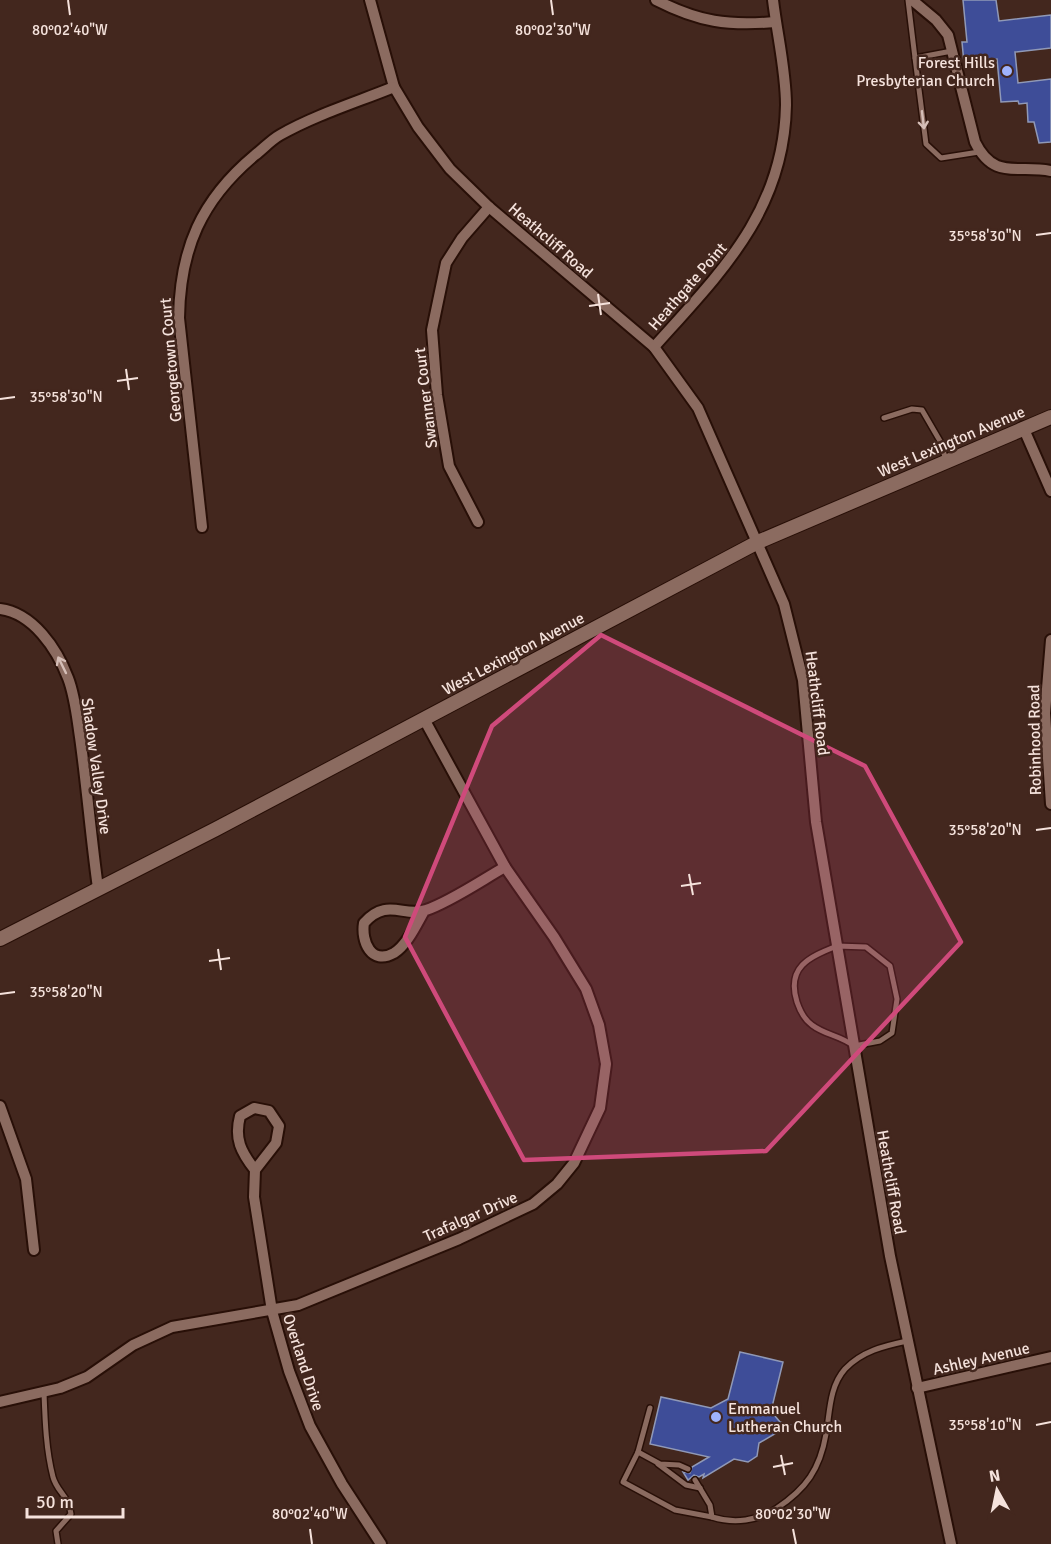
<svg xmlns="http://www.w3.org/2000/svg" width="1051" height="1544" viewBox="0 0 1051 1544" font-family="Signika,sans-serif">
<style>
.building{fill:#3e4d98;stroke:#9099b7;stroke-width:1.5}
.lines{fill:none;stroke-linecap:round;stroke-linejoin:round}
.service-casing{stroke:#280f07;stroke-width:8}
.minor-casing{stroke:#280f07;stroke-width:14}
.tertiary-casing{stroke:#280f07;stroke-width:16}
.service{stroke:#8b6b60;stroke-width:5}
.minor{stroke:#8b6b60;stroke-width:10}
.tertiary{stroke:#8b6b60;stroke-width:14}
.oneway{stroke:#d5beb7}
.marked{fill:#cf4a7b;fill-opacity:0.2;stroke:#cf4a7b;stroke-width:4.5;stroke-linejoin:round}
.ticks{fill:none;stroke:#f5e2dc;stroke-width:2}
.poi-dot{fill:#9fb3fd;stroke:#43271e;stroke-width:2}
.labels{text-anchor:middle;stroke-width:5;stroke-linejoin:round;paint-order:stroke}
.poi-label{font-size:16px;fill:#f5e2dc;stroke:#43271e;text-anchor:end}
.street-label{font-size:16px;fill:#f5e2dc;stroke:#43271e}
.ticks-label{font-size:15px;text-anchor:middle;fill:#f5e2dc;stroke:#43271e;stroke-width:5;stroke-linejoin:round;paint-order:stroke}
</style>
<rect width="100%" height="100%" fill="#43271e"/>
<g class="building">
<path d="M963,0H996L999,21L1051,15V48L1015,52L1018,83L1051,79V142L1039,143L1034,122H1028L1027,103L1019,104L1018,101L1001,102L997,59L964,63L962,42H967Z"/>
<path d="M740,1352L783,1362L771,1411L780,1422L790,1425L759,1443L757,1456L748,1462L734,1459L703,1478L704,1474L699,1477L694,1475L688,1480L683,1472L690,1473L692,1467L709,1457L650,1444L661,1397L711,1408L728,1399Z"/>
</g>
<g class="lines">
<defs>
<g id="service">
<path d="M908,0L915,58"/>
<path d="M952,51L915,58L926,144L941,158L979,152"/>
<path d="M884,418L912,409L922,410L940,441L946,460"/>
<path d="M837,946L866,947L890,966L897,999L892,1033L880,1041L854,1046C839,1035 825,1035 812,1025C805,1020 800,1011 797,1002C786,967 809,957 837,946Z"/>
<path d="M44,1393C45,1420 46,1450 53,1477C57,1492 69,1496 71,1514L56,1531L58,1544"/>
<path d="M638,1452L650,1408"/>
<path d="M658,1464L686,1485L700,1488"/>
<path d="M688,1469L679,1465L660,1464L638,1452L623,1482L675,1510L712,1517"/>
<path d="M695,1480L710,1505L712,1517C734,1524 758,1521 777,1508C806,1489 820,1469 826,1434C830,1413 829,1387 845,1369C862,1351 884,1346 907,1341"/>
</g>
<g id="minor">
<path d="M370,0L394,87L418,127L450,169L489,207L654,347L698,408L784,604L803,680L816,822L890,1256L951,1544"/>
<path d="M656,0C699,22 728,26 775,22"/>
<path d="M912,0L936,20L948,35L975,142C994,181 1018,164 1051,171"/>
<path d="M654,347C720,273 784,212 786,105C786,71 777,34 773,0"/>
<path d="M1023,427L1051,491"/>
<path d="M478,522L449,466L437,395L432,330L446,263L462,238L489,207"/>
<path d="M202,527L179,318C180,249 201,200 255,155C263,149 271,140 280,135C315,115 357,102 394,87"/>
<path d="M0,609C33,613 57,649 68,678C75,696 77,717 80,737C87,787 91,838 98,888"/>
<path d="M1051,640L1045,713L1051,804"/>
<path d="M424,911C416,925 407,945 394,953C371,966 361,941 364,923C387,897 404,918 426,910C450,902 482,880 505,867"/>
<path d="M0,1106L26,1179L34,1250"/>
<path d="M255,1170C241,1152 234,1139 240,1116L254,1108L269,1111L279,1126L276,1143L255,1170L254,1197L272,1311L289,1371L310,1426L342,1484L381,1544"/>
<path d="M917,1388L1051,1357"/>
<path d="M0,1402L60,1388L87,1377L133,1345L172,1327L298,1305L459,1239L533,1204L557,1184L574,1163L600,1108L606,1064L599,1025L586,989L554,937L505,867L424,719"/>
</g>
<path id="tertiary" d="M0,939L216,829L758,542L1051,417"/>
</defs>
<use href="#service" class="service-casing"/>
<use href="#minor" class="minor-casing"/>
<use href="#tertiary" class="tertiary-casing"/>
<use href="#service" class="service"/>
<use href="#minor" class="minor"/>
<use href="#tertiary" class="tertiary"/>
</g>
<defs><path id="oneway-shaft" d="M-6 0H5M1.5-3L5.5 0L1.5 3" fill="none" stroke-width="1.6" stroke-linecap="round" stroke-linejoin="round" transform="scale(1.5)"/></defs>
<g class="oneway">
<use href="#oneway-shaft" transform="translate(923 120) rotate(83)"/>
<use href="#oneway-shaft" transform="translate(62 665) rotate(-116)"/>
</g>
<path class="marked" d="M601,635L865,766L961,942L766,1151L524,1160L405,937L492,726Z"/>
<path class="ticks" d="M68,0L70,15M551,0L553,15M1036,235L1051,233M598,294L601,315M589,306L610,303M126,369L129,390M117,381L138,378M0,399L15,397M1036,830L1051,828M689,874L693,895M681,886L701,883M218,949L221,970M209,961L230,958M0,994L15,992M1036,1425L1051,1422M781,1455L785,1475M773,1467L793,1463M310,1529L312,1544M793,1529L796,1544"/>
<g class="poi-dot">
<circle cx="1007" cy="71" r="6"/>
<circle cx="716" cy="1417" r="6"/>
</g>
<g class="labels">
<g class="poi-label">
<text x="995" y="68">Forest Hills<tspan x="995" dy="18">Presbyterian Church</tspan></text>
<text x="728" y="1414" text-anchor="start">Emmanuel<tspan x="728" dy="18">Lutheran Church</tspan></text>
</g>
<g class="street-label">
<text transform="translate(551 240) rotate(41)" y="6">Heathcliff Road</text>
<text transform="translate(687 286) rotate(-49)" y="6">Heathgate Point</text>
<text transform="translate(170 360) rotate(-95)" y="6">Georgetown Court</text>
<text transform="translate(425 398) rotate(-97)" y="6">Swanner Court</text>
<text transform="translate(951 441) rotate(-23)" y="6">West Lexington Avenue</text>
<text transform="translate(513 653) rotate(-28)" y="6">West Lexington Avenue</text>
<text transform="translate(818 703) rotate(83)" y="6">Heathcliff Road</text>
<text transform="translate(1034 740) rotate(-91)" y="6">Robinhood Road</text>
<text transform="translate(97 766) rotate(82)" y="6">Shadow Valley Drive</text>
<text transform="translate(892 1182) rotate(80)" y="6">Heathcliff Road</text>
<text transform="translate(470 1216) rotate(-24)" y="6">Trafalgar Drive</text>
<text transform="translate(981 1358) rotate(-13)" y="6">Ashley Avenue</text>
<text transform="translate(304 1362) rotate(72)" y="6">Overland Drive</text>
</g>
</g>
<g class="ticks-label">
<text x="70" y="35">80°02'40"W</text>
<text x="553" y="35">80°02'30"W</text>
<text x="985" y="241">35°58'30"N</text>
<text x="66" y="402">35°58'30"N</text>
<text x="985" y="835">35°58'20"N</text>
<text x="66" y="997">35°58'20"N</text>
<text x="985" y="1430">35°58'10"N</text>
<text x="310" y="1519">80°02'40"W</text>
<text x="793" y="1519">80°02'30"W</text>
</g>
<g transform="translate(997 1490) rotate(351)" stroke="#43271e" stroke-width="4.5" paint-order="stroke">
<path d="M0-4.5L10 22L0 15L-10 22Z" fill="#f5e2dc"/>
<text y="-9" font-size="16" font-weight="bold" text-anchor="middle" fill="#f5e2dc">N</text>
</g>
<path d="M27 1508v9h96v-9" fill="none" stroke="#f5e2dc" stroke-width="3"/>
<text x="36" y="1508" font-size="18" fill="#f5e2dc" stroke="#43271e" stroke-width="4.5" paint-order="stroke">50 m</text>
</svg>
